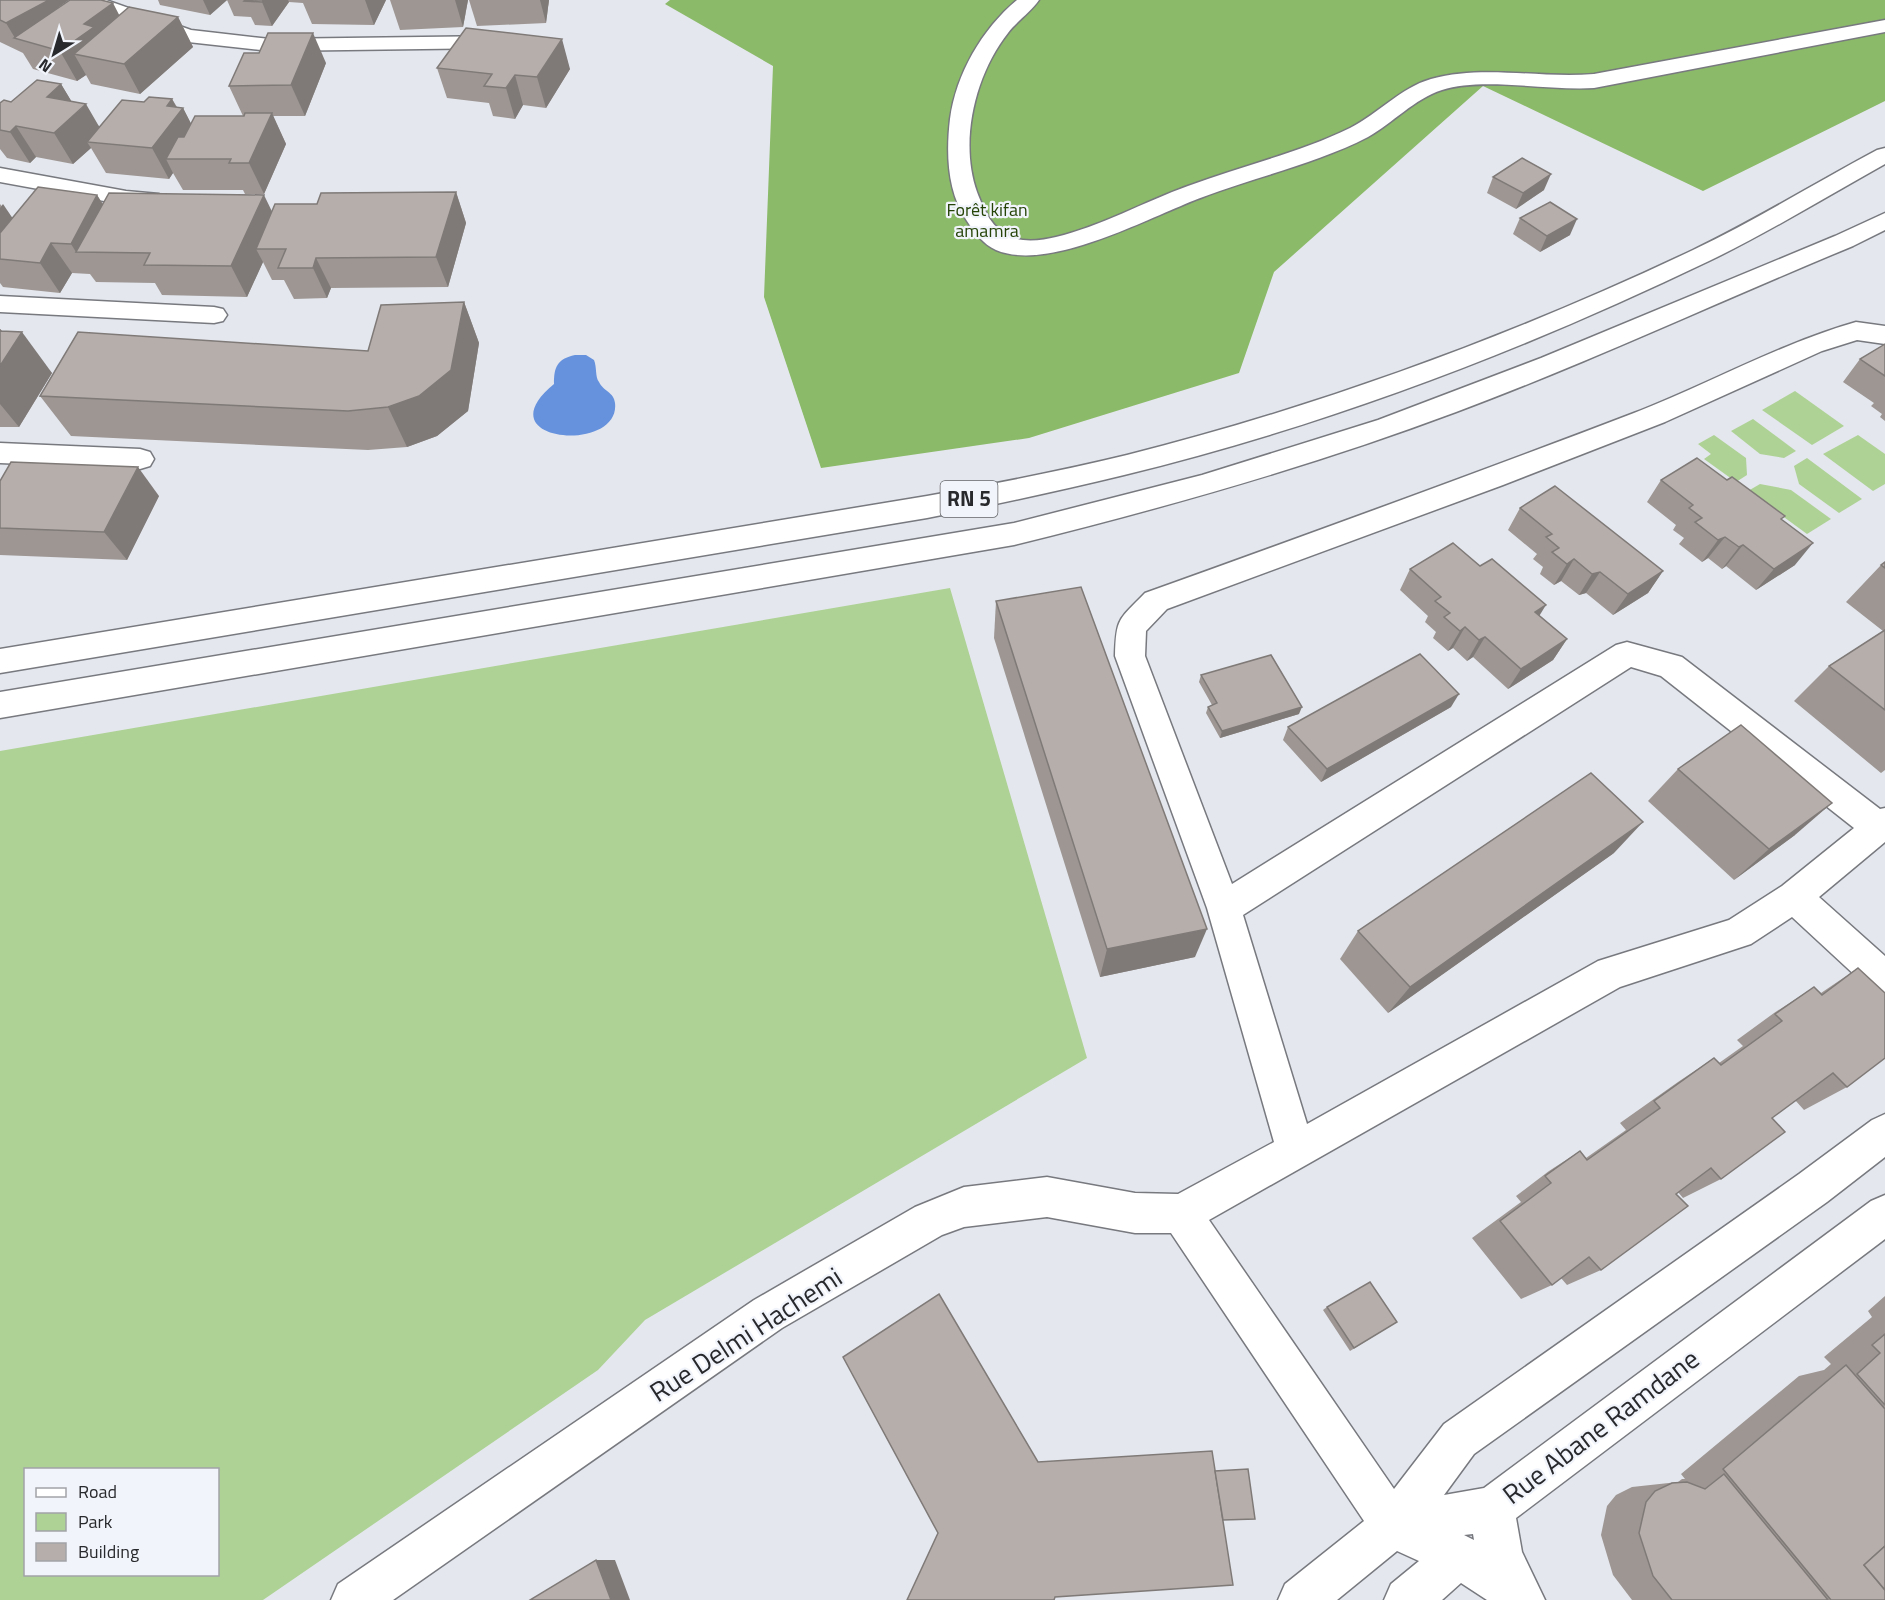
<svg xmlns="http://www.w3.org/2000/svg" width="1885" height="1600" viewBox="0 0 1885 1600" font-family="'Titillium Web',sans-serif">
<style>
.green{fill:#aed295;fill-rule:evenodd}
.forest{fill:#8bba68}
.water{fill:#6692dd}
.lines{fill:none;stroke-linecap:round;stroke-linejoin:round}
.minor-casing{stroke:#77797f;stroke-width:3}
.major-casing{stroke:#77797f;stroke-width:3}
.minor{fill:#fff;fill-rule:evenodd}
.major{fill:#fff;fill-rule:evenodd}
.wall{fill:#9d9693}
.shaded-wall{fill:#7f7a78}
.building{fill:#b6aeab;stroke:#7f7a78;stroke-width:1.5}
.labels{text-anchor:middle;stroke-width:4.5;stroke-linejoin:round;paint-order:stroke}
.far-park-label{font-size:18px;fill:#254307;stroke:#f1f4fb}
.shield{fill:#f1f4fb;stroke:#64666a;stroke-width:1.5}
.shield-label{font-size:21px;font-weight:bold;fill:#28292c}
.near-street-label{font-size:27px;fill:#28292c;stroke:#f1f4fb}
</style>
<rect width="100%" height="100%" fill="#e4e7ee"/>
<g class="green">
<path d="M1795,391L1844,426L1812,445L1762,410Z"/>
<path d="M1753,419L1796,451L1784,458L1760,454L1731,431Z"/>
<path d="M1714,435L1746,458L1747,475L1736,482L1704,459L1711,454L1698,444Z"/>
<path d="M1858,435L1885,454V484L1873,491L1823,454Z"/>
<path d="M1807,458L1862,499L1839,513L1799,484L1794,466Z"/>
<path d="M1760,484L1791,490L1831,519L1807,534L1748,491Z"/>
<path d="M950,588L1087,1058L645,1320L598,1370L263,1600H0V751ZM26,1470H218V1574H26Z"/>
</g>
<path class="forest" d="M670,0H1885V101L1703,191L1483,86L1274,272L1239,373L1029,438L821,468L764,297L773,66L665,4Z"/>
<path class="water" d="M575,355H586L594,360C597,367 595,377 599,382C603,391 614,392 615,403C621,454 482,443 554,384C554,367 557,359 575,355Z"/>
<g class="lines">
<defs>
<g id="minor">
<path d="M76,0H106L191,30L270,39L499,36L507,37L510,42L507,47L499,48L270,51L188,42L79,4Z"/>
<path d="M1017,0H1039C1031,12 1017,21 1008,33C975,75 959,141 977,192C984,210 992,230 1012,237C1025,243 1043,240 1056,237C1099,227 1146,201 1188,186C1241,166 1299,153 1350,128C1378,114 1400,88 1431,79C1484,64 1540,79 1594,74L1885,20V32L1594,88C1549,91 1482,77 1442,90C1414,99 1393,123 1368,137C1318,163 1256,177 1203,197C1151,216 1050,273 996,250C983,244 975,233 967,221C947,192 946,153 950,119C956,74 982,29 1017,0Z"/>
<path d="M0,168L126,191L159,194L163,199L159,204L151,206L126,205L0,182Z"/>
<path d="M0,296L214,307L223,309L227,315L223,321L214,323L0,312Z"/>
<path d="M1856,322L1885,326V344L1857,340L1822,351L1665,422L1503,485L1167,609L1146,631L1145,656L1232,884L1616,645L1627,642L1682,657L1880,809L1885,808V842L1819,897L1885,956V996L1872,991L1792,917L1751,944L1620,987L1209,1220L1394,1489L1444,1424L1799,1174L1872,1120L1885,1114V1157L1827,1202L1474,1454L1444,1495L1484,1488L1871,1201L1885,1195V1239L1516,1518L1522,1552L1545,1600H1487L1461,1583L1442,1600H1384L1391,1584L1419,1561L1397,1551L1337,1600H1278L1285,1584L1364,1521L1171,1233H1135L1047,1217L964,1227L942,1235L782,1328L393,1600H331L338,1584L754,1300L915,1207L964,1187L1047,1177L1135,1193L1178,1194L1274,1142L1207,908L1115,656C1116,617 1119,620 1145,593C1309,534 1472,475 1634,413C1709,384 1779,344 1856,322ZM1631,667L1661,676L1854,828L1782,886L1729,920L1598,961L1307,1124L1243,915ZM1473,1534L1474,1540L1464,1535Z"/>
<path d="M0,443L140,449L150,452L154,459L150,466L140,469L0,463Z"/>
</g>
<g id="major">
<path d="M1885,148V164C1826,197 1769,232 1709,261C1522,351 1325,426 1124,475C1058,491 993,505 927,518L0,673V649L927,496C994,484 1061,471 1127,455C1321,406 1512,336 1693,250C1756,220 1815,183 1877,150Z"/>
<path d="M1885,213V230L1853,246C1720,301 1590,362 1456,412C1312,466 1164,508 1014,545L0,718V692L1014,523L1202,475L1378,420L1541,358L1835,236Z"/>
</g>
</defs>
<use href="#minor" class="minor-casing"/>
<use href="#major" class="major-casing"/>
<use href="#minor" class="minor"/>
<use href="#major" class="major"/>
</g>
<g class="wall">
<path d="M0,0L119,15L178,17L193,47L140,94L91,84L86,75L77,81L33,69L23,53L0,42Z"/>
<path d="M158,0H227L210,15L160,5Z"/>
<path d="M227,0H386L374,25L312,24L303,3L289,2L272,26L255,25L251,17L234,16Z"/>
<path d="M390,0H468L463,27L400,30Z"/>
<path d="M469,0H549L546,23L477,26Z"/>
<path d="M326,63L305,116H273L286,144L264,194H245L243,190H183L173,173L169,179L106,173L91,148L73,164L36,157L30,163L7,158L0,149V103L11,102L61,84L71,101L100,127L144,102L172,99L177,107L183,108L191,124L243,116L229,86Z"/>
<path d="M437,68L570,69L546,108L523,105L515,119L493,116L489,103L447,98Z"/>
<path d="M1493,177L1544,190L1516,209L1487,193Z"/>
<path d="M456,192L466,223L448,287L331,288L327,298L294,299L284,280H272L263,262L247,297L162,295L155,283L96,282L90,274L72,273L60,293L3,287L0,283V204L12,218L97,195L103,204L272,211L317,204Z"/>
<path d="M1520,218L1570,235L1540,252L1513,234Z"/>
<path d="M464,302L479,343L468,411L437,436L407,447L368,450L71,436L40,396L368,351Z"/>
<path d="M0,329L52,373L19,427H0Z"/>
<path d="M1885,344V421L1880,417L1882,414L1871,406L1874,403L1843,382L1860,359Z"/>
<path d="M1661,480L1782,520L1795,565L1756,590L1726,566L1722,569L1708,558L1702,562L1679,544L1684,538L1673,530L1676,525L1647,502Z"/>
<path d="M0,481L159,496L127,560L0,555Z"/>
<path d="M1520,508L1663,571L1648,593L1613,615L1586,593L1579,595L1561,581L1554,585L1540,574L1543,567L1533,559L1537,554L1508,530Z"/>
<path d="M1885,562V770L1881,773L1794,701L1829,666L1883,631L1846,602L1881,565Z"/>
<path d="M1410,569L1539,616L1567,639L1553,660L1508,689L1473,657L1467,661L1453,648L1448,651L1433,638L1436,632L1425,622L1428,616L1400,590Z"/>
<path d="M996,601L1195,957L1100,977L994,638Z"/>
<path d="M1201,675L1299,714L1220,738L1206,713L1208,707L1212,705L1199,682Z"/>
<path d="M1451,707L1321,782L1283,740L1288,727Z"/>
<path d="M1678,769L1795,835L1734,880L1648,801Z"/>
<path d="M1614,853L1388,1013L1340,959L1358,931Z"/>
<path d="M1858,968L1847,1087L1804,1110L1795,1100L1772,1118L1721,1179L1683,1198L1678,1192L1601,1270L1567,1285L1561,1278L1552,1285L1521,1299L1472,1238L1521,1202L1516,1196L1549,1171L1580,1151L1586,1158L1626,1130L1620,1123L1678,1082L1714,1058L1719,1063L1743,1046L1737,1040L1774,1013L1814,987L1821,993Z"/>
<path d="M1885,1296V1600H1632L1613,1575L1601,1535L1607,1506L1616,1495L1632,1487L1678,1482L1682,1479H1685L1681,1474L1799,1376L1824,1370L1831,1364L1824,1357L1872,1317L1868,1311Z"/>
<path d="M1327,1307L1397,1322L1350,1351L1323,1310Z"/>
<path d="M843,1357L1038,1462L1223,1520L938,1533Z"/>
</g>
<g class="shaded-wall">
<path d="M49,0H69L15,38L6,23Z"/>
<path d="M203,0H227L210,15Z"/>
<path d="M264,0H288L289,2L272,26L262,2Z"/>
<path d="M365,0H386L374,25Z"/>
<path d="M455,0H468L463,27Z"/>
<path d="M540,0H549L546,23Z"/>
<path d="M113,3L129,34L74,54L86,75L77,81L60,51L84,24Z"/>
<path d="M178,17L193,47L140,94L124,64Z"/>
<path d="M313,33L326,63L305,116L291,85Z"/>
<path d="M562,39L570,69L546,108L537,77Z"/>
<path d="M515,75L523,105L515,119L506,88Z"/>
<path d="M61,84L78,112L86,104L104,135L87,142L91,148L73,164L54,133L47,97Z"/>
<path d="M172,99L179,112L183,108L199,139L166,159L173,173L169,179L152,148L167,106Z"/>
<path d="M272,113L286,144L264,194L249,163Z"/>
<path d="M16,126L36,157L30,163L10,132Z"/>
<path d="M1551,174L1544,190L1516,209L1523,193Z"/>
<path d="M456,192L466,223L448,287L436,257Z"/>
<path d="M97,195L116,226L76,252L71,244Z"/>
<path d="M264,195L279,226L256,249L263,262L247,297L231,266Z"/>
<path d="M3,204L24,235L0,259V208Z"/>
<path d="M1577,219L1570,235L1540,252L1547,236Z"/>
<path d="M51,243L72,273L60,293L40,263Z"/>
<path d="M316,258L331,288L327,298L313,268Z"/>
<path d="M464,302L479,343L468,411L437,436L407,447L388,407Z"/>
<path d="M22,332L52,373L19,427L0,404V366Z"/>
<path d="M138,467L159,496L127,560L104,532Z"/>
<path d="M1725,537L1708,558L1702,562L1718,540Z"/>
<path d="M1813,543L1795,565L1756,590L1774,569Z"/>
<path d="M1743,545L1726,566L1722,569L1739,547Z"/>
<path d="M1574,559L1561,581L1554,585L1567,564Z"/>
<path d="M1663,571L1648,593L1613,615L1628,594Z"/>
<path d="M1600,572L1586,593L1579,595L1592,574Z"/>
<path d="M1546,605L1533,626L1535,612Z"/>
<path d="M1465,627L1453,648L1448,651L1460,631Z"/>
<path d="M1485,637L1473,657L1467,661L1479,640Z"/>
<path d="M1567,639L1553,660L1508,689L1521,669Z"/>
<path d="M1459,694L1451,707L1321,782L1327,769Z"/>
<path d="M1302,707L1299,714L1220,738L1222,731Z"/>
<path d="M1832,803L1795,835L1734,880L1769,849Z"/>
<path d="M1643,822L1614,853L1388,1013L1410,987Z"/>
<path d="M1207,929L1195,957L1100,977L1107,949Z"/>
<path d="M596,1560H615L630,1600H611Z"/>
</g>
<g class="building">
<path d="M0,0H49L6,23L0,20Z"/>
<path d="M70,0H101L113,3L84,24L94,27L60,51L14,38Z"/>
<path d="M245,0H264L262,2L244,1Z"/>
<path d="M129,7L178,17L124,64L74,54Z"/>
<path d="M466,28L562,39L537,77L515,75L506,88L484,86L492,74L437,68Z"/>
<path d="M268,33H313L291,85L229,86L244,53H259Z"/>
<path d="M37,80L61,84L47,97L86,104L54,133L16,126L10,132L0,130V103L4,100L11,102Z"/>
<path d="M149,97L172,99L167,106L183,108L152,148L87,142L122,100L144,102Z"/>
<path d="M245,113H272L249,163H229L231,159H166L178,137H184L195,116H244Z"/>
<path d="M1522,158L1551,174L1523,193L1493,177Z"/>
<path d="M38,187L97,195L71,244L51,243L40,263L0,259V233Z"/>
<path d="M456,192L436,257L316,258L313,268H278L286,249H256L275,204H317L321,193Z"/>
<path d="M109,193L264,195L231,266L144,265L150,253L76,252Z"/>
<path d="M1550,202L1577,219L1547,236L1520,218Z"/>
<path d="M464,302L451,370L419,396L388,407L348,411L40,396L78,332L368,351L381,305Z"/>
<path d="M0,330L1,331L22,332L0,366Z"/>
<path d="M1885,344V376L1860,359Z"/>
<path d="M1697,458L1727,480L1732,477L1785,516L1781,519L1813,543L1774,569L1743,545L1739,547L1725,537L1718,540L1695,522L1702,518L1689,508L1693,505L1661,480Z"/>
<path d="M11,462L138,467L104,532L0,528V481Z"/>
<path d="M1555,486L1663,571L1628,594L1600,572L1592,574L1574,559L1567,564L1552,552L1559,548L1546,537L1552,534L1520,508Z"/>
<path d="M1453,543L1480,566L1492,559L1546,605L1535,612L1567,639L1521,669L1485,637L1479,640L1465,627L1460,631L1444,617L1450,613L1435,601L1441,597L1410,569Z"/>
<path d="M1885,562V568L1881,565Z"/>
<path d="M1081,587L1207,929L1107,949L996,601Z"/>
<path d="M1885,630V710L1829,666Z"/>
<path d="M1420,654L1459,694L1327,769L1288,727Z"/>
<path d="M1271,655L1302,707L1222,731L1208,707L1217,703L1201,675Z"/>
<path d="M1741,725L1832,803L1769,849L1678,769Z"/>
<path d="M1591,773L1643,822L1410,987L1358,931Z"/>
<path d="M1858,968L1885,993V1058L1847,1087L1833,1073L1772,1118L1785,1132L1721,1179L1711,1168L1676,1194L1688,1206L1601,1270L1589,1257L1552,1285L1500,1221L1551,1183L1545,1176L1580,1151L1587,1160L1660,1108L1654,1101L1714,1058L1721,1065L1782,1021L1775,1014L1814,987L1822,995Z"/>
<path d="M1370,1282L1397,1322L1354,1348L1327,1307Z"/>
<path d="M939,1294L1038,1462L1212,1451L1233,1585L1055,1597L1054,1600H907L938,1533L843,1357Z"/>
<path d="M1885,1334V1405L1857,1374L1880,1353L1872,1345Z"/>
<path d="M1846,1365L1885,1409V1546L1864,1565L1885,1590V1600H1831L1723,1469Z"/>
<path d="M1248,1469L1255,1519L1223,1520L1215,1471Z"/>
<path d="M1724,1474L1828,1600H1672L1653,1576L1639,1533L1646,1502L1655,1491L1672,1483L1687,1482L1705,1489Z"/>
<path d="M1885,1546V1590L1864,1565Z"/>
<path d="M596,1560L611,1600H530Z"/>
</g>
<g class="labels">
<g class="far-park-label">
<text x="987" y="216">Forêt kifan<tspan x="987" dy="21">amamra</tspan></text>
</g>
<rect class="shield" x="940.5" y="481" width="57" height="36" rx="4.5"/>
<g class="shield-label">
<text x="969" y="506">RN 5</text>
</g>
<g class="near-street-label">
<text transform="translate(746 1335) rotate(-33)" y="9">Rue Delmi Hachemi</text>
<text transform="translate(1601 1427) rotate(-37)" y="9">Rue Abane Ramdane</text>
</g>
</g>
<rect x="24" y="1468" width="195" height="108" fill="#f1f4fb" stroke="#a1a3a8" stroke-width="1.5"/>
<rect x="36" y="1488" width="30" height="9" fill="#ffffff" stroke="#a1a3a8" stroke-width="1.5"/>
<text x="78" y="1498" font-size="18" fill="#28292c">Road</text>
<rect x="36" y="1513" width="30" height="18" fill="#aed295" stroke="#a1a3a8" stroke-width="1.5"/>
<text x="78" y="1528" font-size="18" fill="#28292c">Park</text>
<rect x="36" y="1543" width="30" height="18" fill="#b6aeab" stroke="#a1a3a8" stroke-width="1.5"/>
<text x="78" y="1558" font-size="18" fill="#28292c">Building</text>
<g transform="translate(54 54) rotate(217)" stroke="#f1f4fb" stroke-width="4.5" paint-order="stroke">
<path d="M0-4.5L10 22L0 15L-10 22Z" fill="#28292c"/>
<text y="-9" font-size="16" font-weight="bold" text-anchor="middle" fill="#28292c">N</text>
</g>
</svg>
